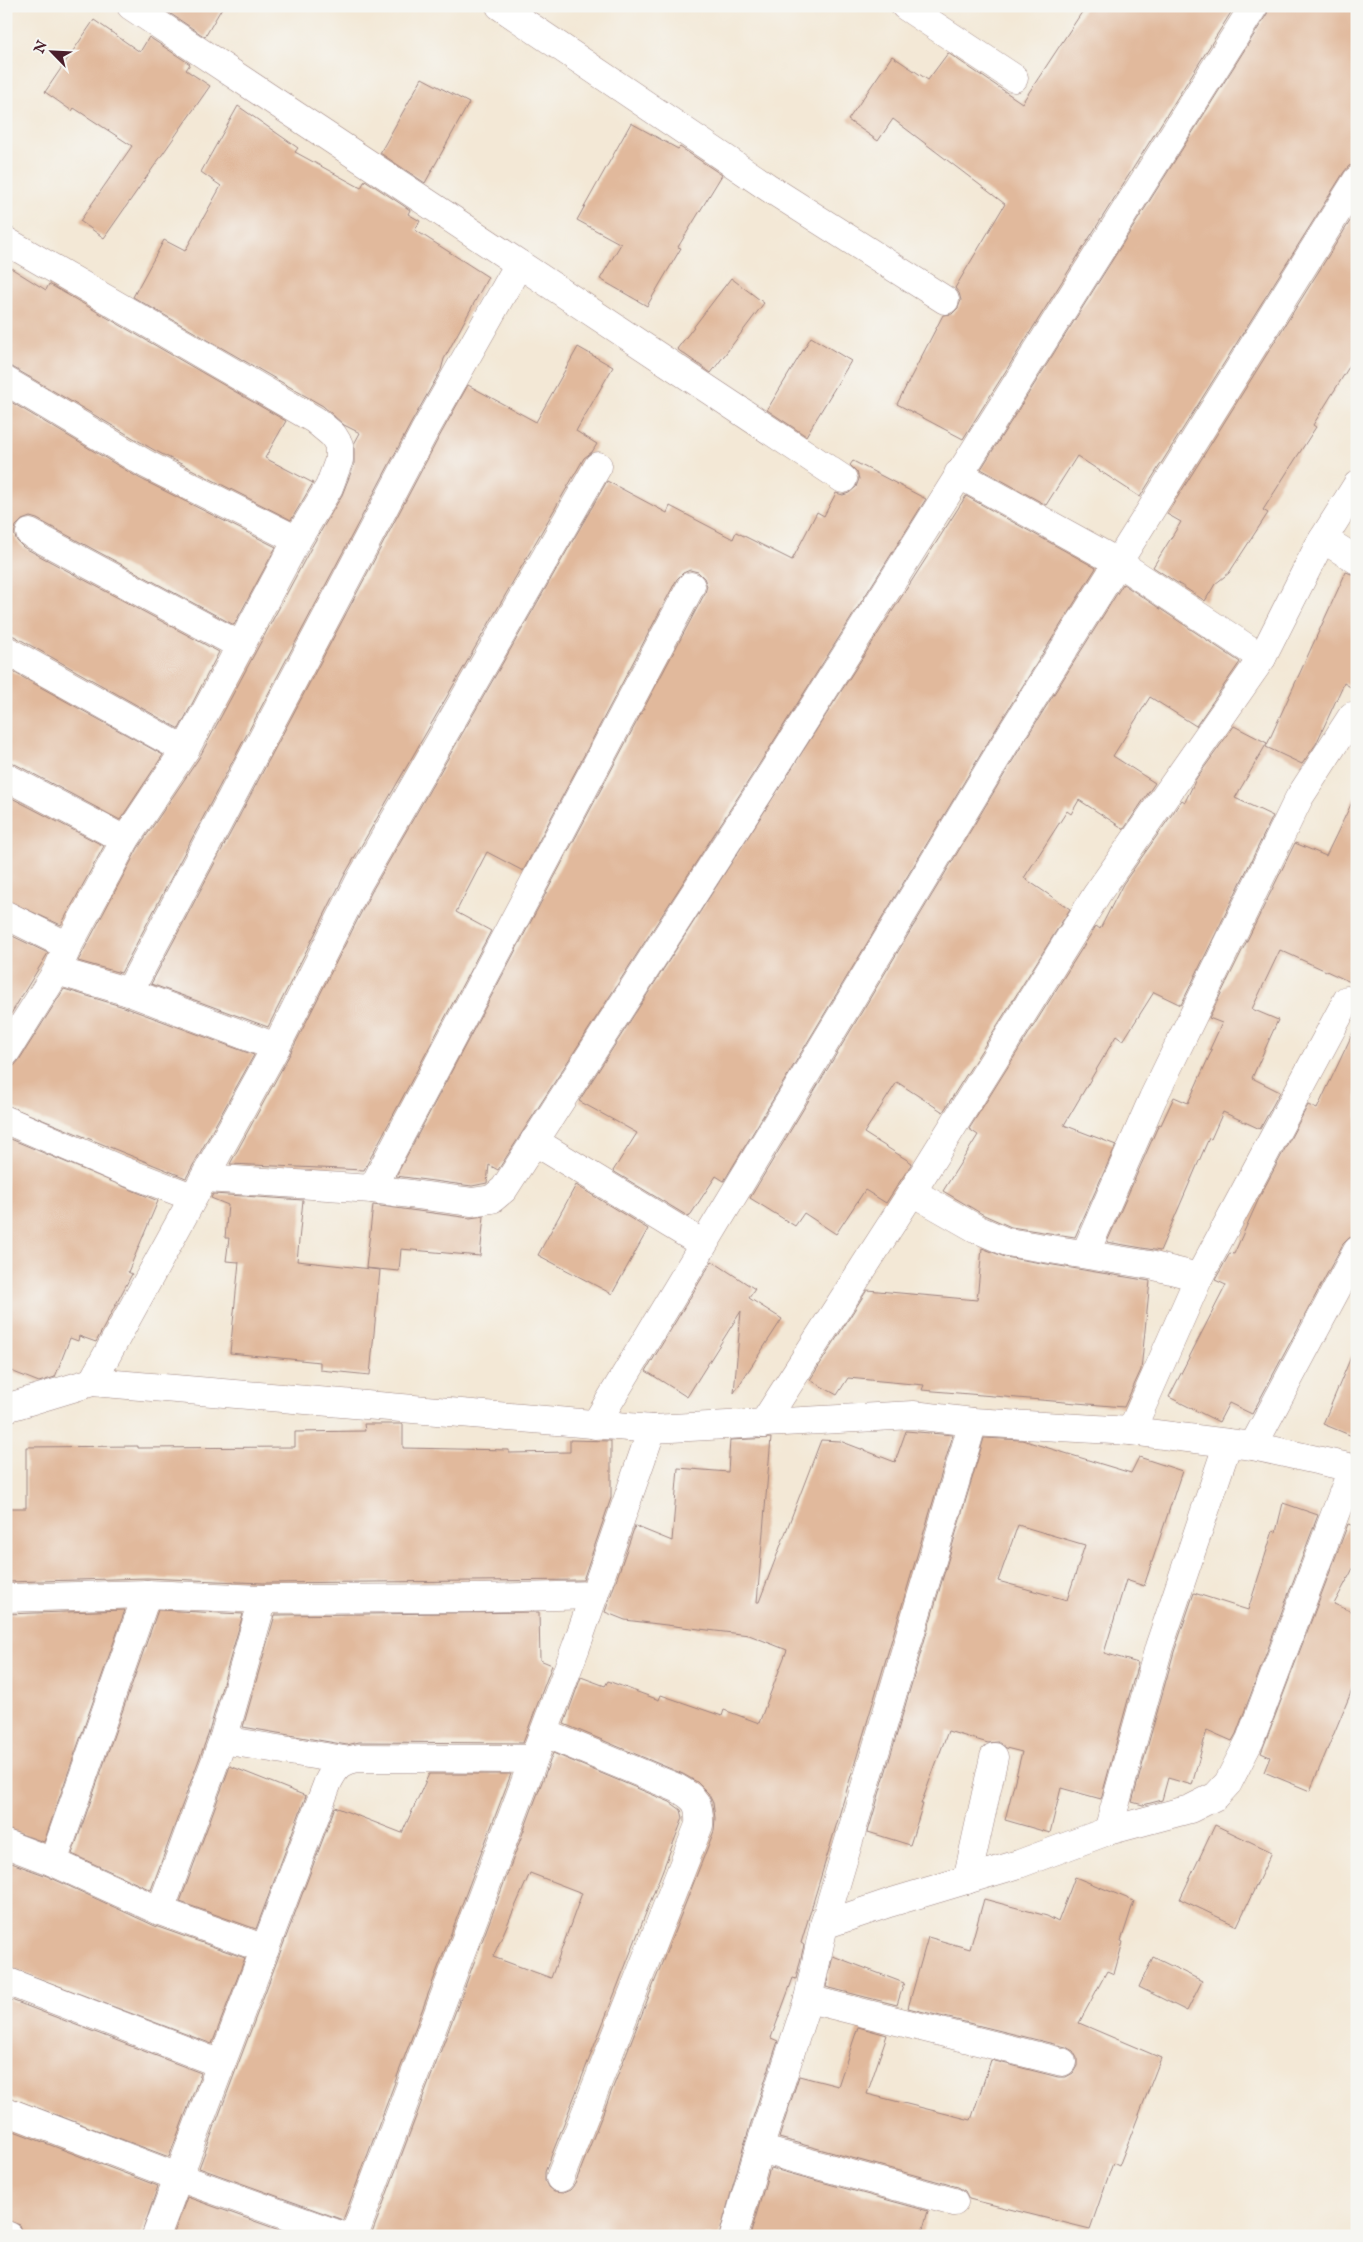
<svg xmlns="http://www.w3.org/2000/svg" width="1363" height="2242" viewBox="0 0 1363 2242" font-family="'IM FELL English',serif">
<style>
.building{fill:#e1b99c;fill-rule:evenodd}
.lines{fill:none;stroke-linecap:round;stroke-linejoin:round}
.street-casing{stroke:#9e8480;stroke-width:29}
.street{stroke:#fff;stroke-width:28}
</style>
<rect width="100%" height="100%" fill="#f6f6f2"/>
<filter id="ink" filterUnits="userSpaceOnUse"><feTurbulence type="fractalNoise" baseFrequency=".02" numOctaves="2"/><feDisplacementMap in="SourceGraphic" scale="10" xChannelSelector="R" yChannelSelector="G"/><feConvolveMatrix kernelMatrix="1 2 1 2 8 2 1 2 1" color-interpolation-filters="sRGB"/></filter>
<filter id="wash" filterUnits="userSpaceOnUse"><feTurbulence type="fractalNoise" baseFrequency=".0096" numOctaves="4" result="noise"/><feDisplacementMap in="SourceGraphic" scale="20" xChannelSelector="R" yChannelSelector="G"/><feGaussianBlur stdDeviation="1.12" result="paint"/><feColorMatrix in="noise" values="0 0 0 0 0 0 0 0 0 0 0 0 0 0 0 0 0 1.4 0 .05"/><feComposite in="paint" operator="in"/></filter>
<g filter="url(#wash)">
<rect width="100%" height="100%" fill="#f3e8d6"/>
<g id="blocks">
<g class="building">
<path d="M166,6H223L205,37L165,10Z"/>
<path d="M1086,6H1235L963,439L897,404L943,315L952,314L958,308L961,300L959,293L955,288L1005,204L893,119L878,141L848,120L892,56L928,80L948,53L1022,103Z"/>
<path d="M1270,6H1357V164L1349,166L1344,172L1140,497L1077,456L1046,505L981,469L1267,14Z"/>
<path d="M94,20L140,52L149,37L190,64L186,70L210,86L104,238L80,221L132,146L74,108L72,111L45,92Z"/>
<path d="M422,78L469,103L425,183L380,153Z"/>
<path d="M238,106L298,148L295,152L361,188L365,180L410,210L408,214L420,221L415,230L488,277L444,359L441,370L410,425L121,973L78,961L138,848L199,758L311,548L342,495L354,465V444L360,433L344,425L323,406L133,297L164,240L185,251L221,186L201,172Z"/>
<path d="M631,123L678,149L680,147L722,175L678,247L681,248L647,306L600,279L621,244L577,220Z"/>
<path d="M1357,210V354L1313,425L1316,427L1263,510L1268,513L1229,573L1215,584L1205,601L1153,567L1181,522L1167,514Z"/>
<path d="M6,265L46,290L49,284L286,421L265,458L313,483L291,520L154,450L14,368L6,365Z"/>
<path d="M731,278L764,303L711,373L677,349Z"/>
<path d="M811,337L851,361L806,436L767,410Z"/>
<path d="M578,347L613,367L576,431L597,444L592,452L584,458L345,874L268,1027L151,984L438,439L468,385L536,422Z"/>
<path d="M6,399L139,478L276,547L234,625L37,519L30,517L22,520L16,526L14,534L17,541L23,547L219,652L179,729L14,636L6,634Z"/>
<path d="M853,461L926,499L760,763L498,1170L489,1165L487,1183L472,1186L396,1176L705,593L707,586L704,578L698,572L690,570L683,573L677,579L523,871L487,852L456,912L491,931L364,1170L230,1164L290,1054L373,889L607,481L667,513L670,506L733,539L736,532L792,560L817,512L824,516L836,493L843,495L849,493L856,487L859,479L857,472L850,465Z"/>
<path d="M966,496L1096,568L999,724L724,1181L716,1176L689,1217L613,1171L637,1133L579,1101Z"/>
<path d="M1346,572L1357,576V691L1344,683L1316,744L1302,764L1266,747Z"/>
<path d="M1123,584L1240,662L1196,726L1150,697L1113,756L1155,783L1124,829L1079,800L1071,814L1067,811L1024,878L1070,909L943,1112L897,1082L864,1133L912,1163L886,1203L865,1190L836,1234L804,1213L795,1226L750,1198L1025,740Z"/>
<path d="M6,668L163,755L120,820L13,763L6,762Z"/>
<path d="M1234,726L1267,743L1235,798L1273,816L1181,1005L1154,992L1123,1041L1116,1036L1064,1125L1116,1145L1075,1237L1011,1227L984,1215L943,1191L978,1135L969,1129L1096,926L1100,929L1123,884L1182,800L1185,802L1196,779Z"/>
<path d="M1357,792V985L1280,950L1252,1009L1278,1020L1252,1078L1280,1092L1260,1129L1223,1112L1211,1139L1209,1138L1160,1251L1107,1242L1159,1124L1161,1125L1174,1097L1188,1103L1212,1050L1210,1049L1222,1023L1209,1018L1295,843L1326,856Z"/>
<path d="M6,795L104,846L61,925L6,900Z"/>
<path d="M6,933L48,953L6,1022Z"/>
<path d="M64,989L124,1007L254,1055L186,1178L6,1105L8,1067L14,1066L19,1060Z"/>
<path d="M1357,1024V1235L1349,1238L1343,1244L1252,1414L1229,1403L1219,1422L1169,1397L1226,1285L1215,1280L1230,1253L1234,1254L1260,1196L1308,1105L1317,1109Z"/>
<path d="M6,1137L158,1201L128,1272L132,1274L96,1342L79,1336L78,1341L70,1338L55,1377L39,1382L6,1369Z"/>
<path d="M576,1185L648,1229L612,1294L538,1255Z"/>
<path d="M213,1194L303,1200L297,1261L380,1270L370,1375L320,1370V1362L230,1353L239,1262L226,1261L229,1238H225L228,1205L211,1198Z"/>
<path d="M373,1205L470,1218L484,1216L480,1256L401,1249L399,1271L366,1268Z"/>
<path d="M982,1248L1005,1257L1150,1281L1141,1370L1124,1407L922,1390L924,1385L848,1378L837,1395L810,1380L867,1290L977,1300Z"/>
<path d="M712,1261L755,1289L749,1298L782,1319L734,1393L741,1311L687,1397L646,1371Z"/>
<path d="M1356,1345H1357V1438L1323,1424Z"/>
<path d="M364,1424H403V1448L509,1450V1453L570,1452V1440L611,1441V1498L583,1580L263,1583L147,1578L6,1582V1508H26V1447L138,1446V1448L295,1447V1432L365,1431Z"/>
<path d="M906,1431L953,1435L801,1943L804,1945L796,1979L793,1978L771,2038L778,2041L744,2145L719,2236H371L553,1753L670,1802L681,1810L683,1818L545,2172V2181L548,2187L554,2192L563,2193L570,2190L575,2184L714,1831L715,1818L713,1803L708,1793L697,1782L683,1774L564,1724L581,1677L605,1686L608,1681L659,1700L661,1695L722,1716L724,1710L759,1723L787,1650L749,1635L625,1620L605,1612L635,1526L672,1541L678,1468L728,1472L730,1440L771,1438L757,1602H759L821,1440L840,1441L895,1462ZM530,1873L582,1893L551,1978L493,1957Z"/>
<path d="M984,1438L1022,1440L1131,1473L1139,1457L1182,1471L1144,1586L1126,1580L1104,1653L1138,1663L1101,1799L1061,1788L1050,1833L1005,1820L1022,1752L1006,1748L998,1742L988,1743L948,1731L921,1804H923L910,1845L868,1832ZM1018,1525L1085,1545L1067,1600L998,1581Z"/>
<path d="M1283,1503L1318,1515L1236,1734L1232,1741L1207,1730L1192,1785L1168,1778L1162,1800L1143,1805L1132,1802L1174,1652L1194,1593L1248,1610L1273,1531L1276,1532Z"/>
<path d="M1348,1524L1357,1527V1561L1334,1604L1357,1614V1678L1310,1791L1264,1772L1270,1757L1261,1753Z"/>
<path d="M125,1610L44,1842L6,1829V1614Z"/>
<path d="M158,1610L243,1614L208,1735L151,1890L72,1854Z"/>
<path d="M539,1612L540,1660L552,1665L523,1743L359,1742L347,1745L243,1727L275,1615Z"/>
<path d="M230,1766L306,1796L256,1929L180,1902Z"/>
<path d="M429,1774H511L343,2220L199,2168L335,1807L402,1833Z"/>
<path d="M1215,1825L1272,1852L1237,1926L1180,1899Z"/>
<path d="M6,1861L47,1876L155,1926L245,1958L212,2044L6,1966Z"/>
<path d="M1075,1877L1134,1901L1121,1941L1123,1942L1114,1974L1107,1971L1079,2023L1161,2058L1119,2166L1113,2163L1090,2229L969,2199L965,2191L958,2187L779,2138L799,2076L838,2086L858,2027L887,2035L867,2094L971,2120L991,2060L1058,2077H1066L1073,2073L1077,2066V2058L1073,2051L1066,2047L908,2008L928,1937L970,1949L984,1899L1047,1916L1058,1922Z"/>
<path d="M833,1956L904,1983L897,2005L826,1987Z"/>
<path d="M1153,1957L1202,1981L1187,2011L1139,1987Z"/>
<path d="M6,1998L201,2073L169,2157L6,2096Z"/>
<path d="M6,2128L158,2186L141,2236H24L20,2225L6,2220Z"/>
<path d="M770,2168L928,2211L921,2236H750Z"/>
<path d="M187,2197L296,2236H173Z"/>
</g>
</g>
</g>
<g filter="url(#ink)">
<use href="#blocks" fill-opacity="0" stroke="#9e8480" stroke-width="1"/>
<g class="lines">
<defs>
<g id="street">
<path d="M131,6L843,479"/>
<path d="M500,6L769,188L945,300"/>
<path d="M905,6L1014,78"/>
<path d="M6,241L315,420L333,435L339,445V460L329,487L297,540L185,750L125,840L68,946L57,971L129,992L276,1047"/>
<path d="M6,381L146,464L297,540"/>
<path d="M958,474L1119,563L1262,658"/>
<path d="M30,533L241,646"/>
<path d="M1323,539L1357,560"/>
<path d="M6,650L185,750"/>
<path d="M6,777L125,840"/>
<path d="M6,915L68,946"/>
<path d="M129,992L424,432L519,264"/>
<path d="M6,1052L57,971"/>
<path d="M6,1120L119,1169L192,1197"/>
<path d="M534,1141L703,1244"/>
<path d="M205,1178L372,1189L472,1202L492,1199L504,1189L773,771L1254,6"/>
<path d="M372,1189L691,586"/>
<path d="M912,1192L977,1229L1007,1242L1150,1265L1199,1277"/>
<path d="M1085,1254L1153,1098L1299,798L1352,716L1357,719"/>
<path d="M92,1382L276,1047L359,882L598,466"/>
<path d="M6,1408L92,1382L652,1429L913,1415L973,1422L1131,1431L1253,1446L1357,1469"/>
<path d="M763,1424L912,1192L1097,894L1262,658L1318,547L1357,485"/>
<path d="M595,1425L1012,732L1357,180"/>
<path d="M1131,1431L1199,1277L1347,1000"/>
<path d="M1253,1446L1357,1251"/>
<path d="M6,1598L147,1594L263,1599L478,1598L594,1595"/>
<path d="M544,1733L677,1788C696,1799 700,1803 699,1825L560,2178"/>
<path d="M223,1740L344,1760"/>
<path d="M1108,1831L1159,1647L1228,1443"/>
<path d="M6,1844L53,1862L160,1911L265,1949"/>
<path d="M53,1862L147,1594"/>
<path d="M967,1880L994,1757"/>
<path d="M160,1911L223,1740L263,1599"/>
<path d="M824,1925L889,1903L1019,1864L1108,1831L1190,1809L1216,1796L1228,1783L1250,1740L1352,1469"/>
<path d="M6,1981L221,2064"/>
<path d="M808,1999L1062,2062"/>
<path d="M6,2111L178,2177L343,2236"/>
<path d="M759,2149L954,2202"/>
<path d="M6,2235L9,2236"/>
<path d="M156,2236L328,1782C336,1766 341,1761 359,1758L533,1759"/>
<path d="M354,2236L576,1647L652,1429"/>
<path d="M734,2236L759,2149L808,1999L824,1925L973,1422"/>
</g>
</defs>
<use href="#street" class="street-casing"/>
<use href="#street" class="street"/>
</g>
</g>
<rect width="1363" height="2242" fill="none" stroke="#f6f6f2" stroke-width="25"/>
<g transform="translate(52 52) rotate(294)" stroke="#f6f6f2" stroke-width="4" paint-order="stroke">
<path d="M0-4L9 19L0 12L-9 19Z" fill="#4a1f2b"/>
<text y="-8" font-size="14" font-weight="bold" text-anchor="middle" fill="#4a1f2b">N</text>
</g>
</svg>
